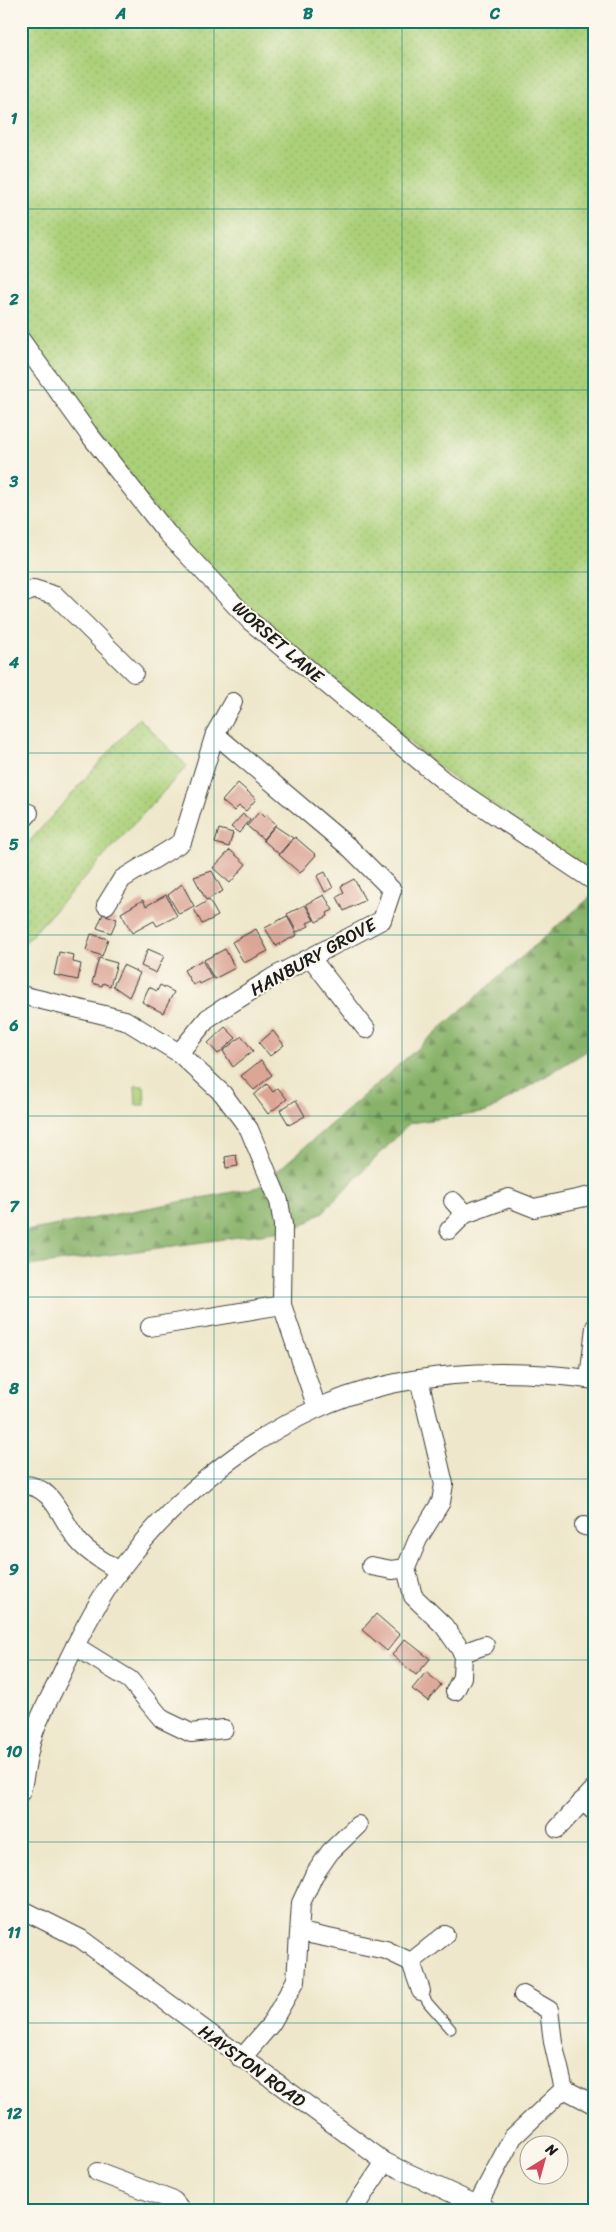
<svg xmlns="http://www.w3.org/2000/svg" width="616" height="2232" viewBox="0 0 616 2232" font-family="Sriracha,sans-serif">
<style>
.grass{fill:url(#grass-dots);stroke:#64764a}
.forest{fill:url(#forest-firs);stroke:#526742}
.wetland{fill:url(#wetland-marsh);stroke:#64764a}
.building{fill:#dca697}
.lines{fill:none;stroke-linecap:round;stroke-linejoin:round}
.lane-casing{stroke:#3c3a36;stroke-width:11}
.street-casing{stroke:#3c3a36;stroke-width:20}
.lane{stroke:#fff;stroke-width:9}
.street{stroke:#fff;stroke-width:18}
.grid{fill:none;stroke:#0f766e;stroke-width:1;stroke-opacity:0.55}
.labels{text-anchor:middle;stroke-width:4;stroke-linejoin:round;paint-order:stroke}
.street-label{font-size:18px;fill:#1c1c1c;stroke:#fbf7ec}
.neatline{fill:none;stroke:#0f766e;stroke-width:2}
.grid-label{font-size:16px;text-anchor:middle;font-weight:bold;fill:#0f766e}
</style>
<defs>
<pattern id="grass-dots" width="8" height="8" patternUnits="userSpaceOnUse" patternTransform="scale(1.25)"><rect width="8" height="8" fill="#abd079"/><path d="M2 2h.1M6 6h.1" fill="none" stroke="#93b268" stroke-width="1.8" stroke-linecap="round"/></pattern>
<pattern id="forest-firs" width="22" height="20" patternUnits="userSpaceOnUse" patternTransform="scale(1.25)"><rect width="22" height="20" fill="#88b269"/><path d="M5 1l3.5 6h-7zM16 11l3.5 6h-7z" fill="#6e9056"/></pattern>
<pattern id="wetland-marsh" width="20" height="14" patternUnits="userSpaceOnUse" patternTransform="scale(1.25)"><rect width="20" height="14" fill="#abd079"/><path d="M1 5h8M5 5V1M11 12h8M15 12V8" fill="none" stroke="#93b268"/></pattern>
</defs>
<rect width="100%" height="100%" fill="#fbf7ec"/>
<filter id="ink" filterUnits="userSpaceOnUse"><feTurbulence type="fractalNoise" baseFrequency=".02" numOctaves="2"/><feDisplacementMap in="SourceGraphic" scale="10" xChannelSelector="R" yChannelSelector="G"/><feConvolveMatrix kernelMatrix="1 2 1 2 8 2 1 2 1" color-interpolation-filters="sRGB"/></filter>
<filter id="wash" filterUnits="userSpaceOnUse"><feTurbulence type="fractalNoise" baseFrequency=".0096" numOctaves="4" result="noise"/><feDisplacementMap in="SourceGraphic" scale="20" xChannelSelector="R" yChannelSelector="G"/><feGaussianBlur stdDeviation="1.12" result="paint"/><feColorMatrix in="noise" values="0 0 0 0 0 0 0 0 0 0 0 0 0 0 0 0 0 1.4 0 .05"/><feComposite in="paint" operator="in"/></filter>
<g filter="url(#wash)">
<rect width="100%" height="100%" fill="#eee7cb"/>
<g class="grass">
<path d="M21,21H595V874L446,773L253,612L172,534L93,426L21,321Z"/>
<path d="M139,718L187,766L21,947V851Z"/>
</g>
<path class="forest" d="M595,893V1046L487,1112L410,1123L323,1212L297,1229L21,1267V1232L259,1187Z"/>
<path class="wetland" d="M135,1086H144L145,1105H136Z"/>
<g id="blocks">
<g class="building">
<path d="M238,783L256,799L246,811L239,806L234,811L222,801Z"/>
<path d="M259,812L264,817L266,815L276,824L263,839L247,826Z"/>
<path d="M243,814L250,820L239,833L231,827Z"/>
<path d="M275,826L293,838L279,854L263,840Z"/>
<path d="M219,829L233,833L229,847L215,843Z"/>
<path d="M295,837L316,855L300,873L279,855Z"/>
<path d="M230,850L246,864L230,883L213,868Z"/>
<path d="M212,871L223,891L206,900L194,877Z"/>
<path d="M325,872L333,888L325,892L317,876Z"/>
<path d="M354,879L365,900L344,911L337,897L344,893L341,886Z"/>
<path d="M182,884L194,906L179,914L168,895Z"/>
<path d="M166,895L177,916L157,926L154,921L132,933L121,913L143,900L146,906Z"/>
<path d="M324,895L333,910L327,913L328,916L316,922L306,904Z"/>
<path d="M209,900L218,916L202,924L194,909Z"/>
<path d="M305,905L314,920L307,923L309,926L297,932L287,914Z"/>
<path d="M103,914L117,919L111,933L97,928Z"/>
<path d="M287,916L297,935L276,946L265,928Z"/>
<path d="M256,929L268,951L244,963L232,942Z"/>
<path d="M91,934L108,939L102,956L86,950Z"/>
<path d="M148,949L164,956L156,973L141,966Z"/>
<path d="M225,949L235,968L214,979L204,960Z"/>
<path d="M59,952L74,955L73,962L81,964L78,980L54,975Z"/>
<path d="M99,958L117,963L110,986L103,983L102,986L92,983Z"/>
<path d="M202,960L212,978L200,984L199,982L193,985L184,970Z"/>
<path d="M123,965L140,973L129,997L113,986Z"/>
<path d="M160,985L174,992L163,1013L142,1002L149,987L157,991Z"/>
<path d="M225,1027L236,1038L218,1054L208,1043Z"/>
<path d="M273,1031L284,1045L270,1056L259,1043Z"/>
<path d="M242,1036L253,1051L233,1067L223,1051Z"/>
<path d="M261,1060L272,1075L254,1090L241,1076Z"/>
<path d="M267,1084L273,1092L278,1088L287,1099L268,1114L254,1095Z"/>
<path d="M296,1100L305,1116L289,1125L280,1110Z"/>
<path d="M236,1155L238,1166L226,1168L225,1157Z"/>
<path d="M376,1614L400,1635L387,1651L362,1630Z"/>
<path d="M405,1639L430,1659L416,1675L392,1655Z"/>
<path d="M426,1672L441,1685L428,1701L412,1689Z"/>
</g>
</g>
</g>
<g filter="url(#ink)">
<use href="#blocks" fill-opacity="0" stroke="#3c3a36" stroke-width="1"/>
<g class="lines">
<defs>
<path id="lane" d="M421,1991L428,2003L451,2029"/>
<g id="street">
<path d="M21,340L88,433L167,533L250,621L444,781L595,882"/>
<path d="M21,595L34,589L56,596L134,673"/>
<path d="M21,822L29,813"/>
<path d="M106,905L122,879L182,842L215,734L233,702"/>
<path d="M311,958L366,1029"/>
<path d="M21,995L125,1020L179,1053L223,1094L249,1129L279,1201L283,1225L282,1305L317,1408"/>
<path d="M179,1053L208,1018L275,976L382,920L392,890L351,849L215,734"/>
<path d="M453,1201L465,1214"/>
<path d="M449,1230L465,1214L509,1198L534,1208L595,1195"/>
<path d="M150,1327L282,1305"/>
<path d="M419,1379L444,1484L441,1502L418,1539L406,1568L413,1596L444,1626L463,1653L462,1677L455,1691"/>
<path d="M589,1379L595,1327"/>
<path d="M21,1485C55,1483 62,1525 81,1544C91,1555 107,1563 119,1571"/>
<path d="M584,1526L595,1528"/>
<path d="M371,1566L392,1570L406,1568"/>
<path d="M75,1646L130,1680L162,1719L191,1733L224,1729"/>
<path d="M463,1653L485,1645"/>
<path d="M21,1792C26,1771 28,1747 36,1727C43,1710 52,1693 60,1677C76,1643 97,1600 120,1570C171,1502 238,1445 316,1409C399,1370 506,1367 595,1380"/>
<path d="M582,1801L595,1812"/>
<path d="M557,1829L595,1788"/>
<path d="M21,1909L81,1939L385,2162L490,2211"/>
<path d="M300,1932L386,1950L411,1962L445,1935"/>
<path d="M411,1962L421,1991"/>
<path d="M241,2059L271,2024L296,1980L301,1903L314,1875L330,1852L358,1825"/>
<path d="M564,2089L595,2105"/>
<path d="M97,2172L174,2201L182,2211"/>
<path d="M477,2205L513,2137L564,2089L553,2042L549,2010L523,1995"/>
<path d="M352,2211L385,2162"/>
</g>
</defs>
<use href="#lane" class="lane-casing"/>
<use href="#street" class="street-casing"/>
<use href="#lane" class="lane"/>
<use href="#street" class="street"/>
</g>
</g>
<path class="grid" d="M214,21V2211M402,21V2211M21,209H595M21,390H595M21,572H595M21,753H595M21,935H595M21,1116H595M21,1297H595M21,1479H595M21,1660H595M21,1842H595M21,2023H595"/>
<g class="labels">
<g class="street-label">
<text transform="translate(278 642) rotate(41)" y="6">WORSET LANE</text>
<text transform="translate(313 957) rotate(-29)" y="6">HANBURY GROVE</text>
<text transform="translate(252 2066) rotate(36)" y="6">HAYSTON ROAD</text>
</g>
</g>
<rect width="616" height="2232" fill="none" stroke="#fbf7ec" stroke-width="55"/>
<g transform="translate(544 2160) rotate(37)"><circle r="24" fill="#fbf7ec" stroke="#a29f99"/>
<path d="M0-4L9 19L0 12L-9 19Z" fill="#d1495b"/>
<text y="-8" font-size="14" font-weight="bold" text-anchor="middle" fill="#1c1c1c">N</text>
</g>
<rect x="28" y="28" width="560" height="2176" class="neatline"/>
<g class="grid-label">
<text x="121" y="19">A</text>
<text x="308" y="19">B</text>
<text x="495" y="19">C</text>
<text x="14" y="124">1</text>
<text x="14" y="305">2</text>
<text x="14" y="487">3</text>
<text x="14" y="668">4</text>
<text x="14" y="850">5</text>
<text x="14" y="1031">6</text>
<text x="14" y="1212">7</text>
<text x="14" y="1394">8</text>
<text x="14" y="1575">9</text>
<text x="14" y="1757">10</text>
<text x="14" y="1938">11</text>
<text x="14" y="2119">12</text>
</g>
</svg>
